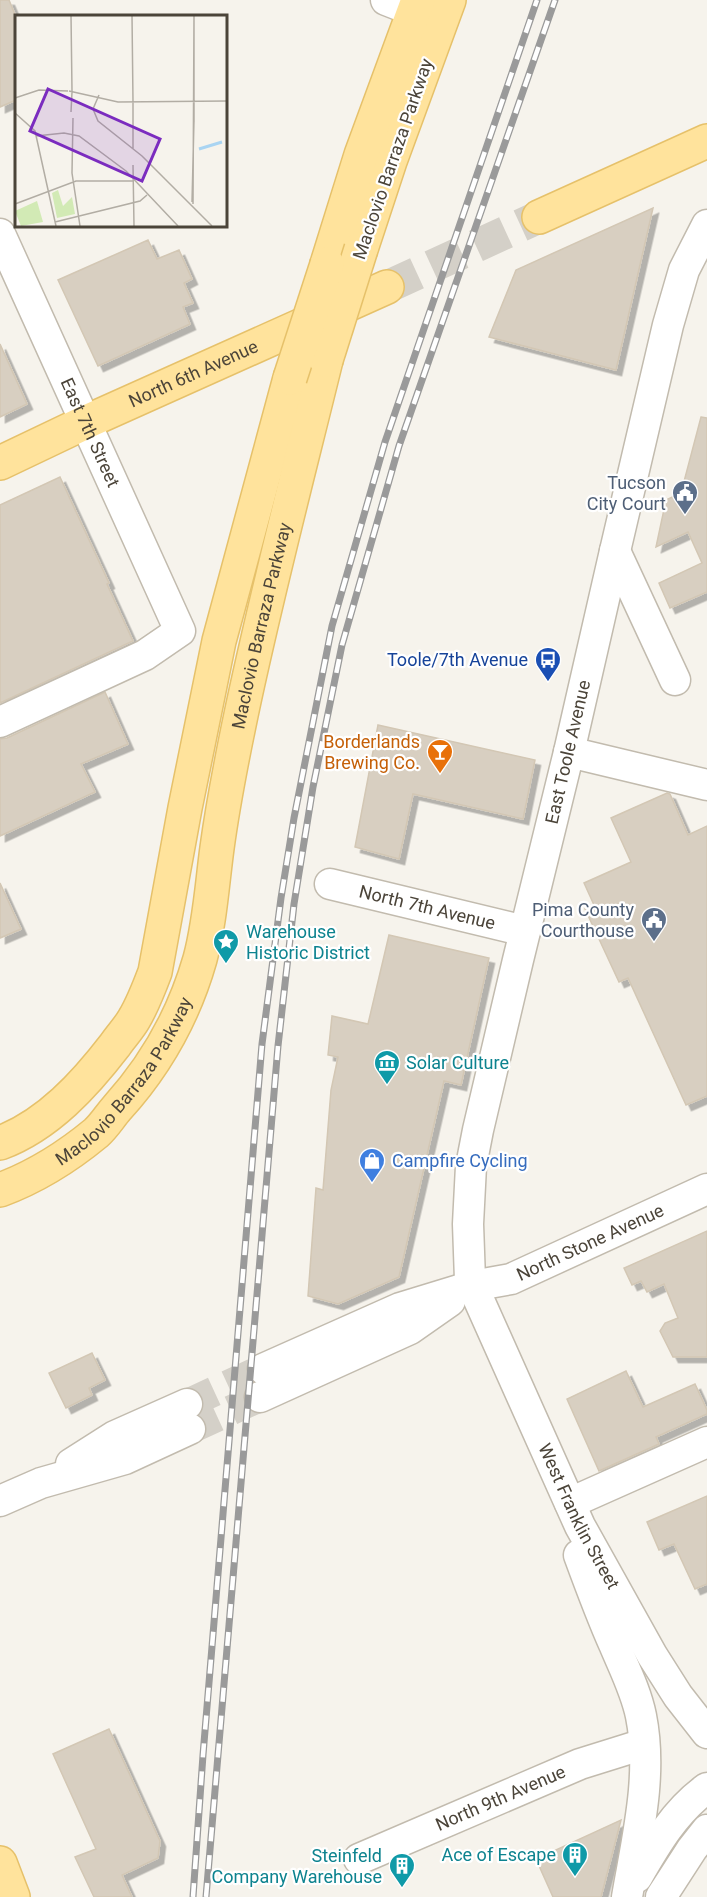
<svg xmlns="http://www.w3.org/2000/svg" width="707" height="1897" viewBox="0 0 707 1897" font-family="Roboto,sans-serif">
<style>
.building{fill:#d8cfc1;stroke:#d3c7b4;stroke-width:1.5;filter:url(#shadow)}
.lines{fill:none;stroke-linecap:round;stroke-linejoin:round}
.minor-tunnel{stroke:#d4d0c8;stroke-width:30;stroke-dasharray:30 15;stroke-linecap:butt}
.major-tunnel{stroke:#d4d0c8;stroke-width:33;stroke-dasharray:33 16;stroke-linecap:butt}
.minor-casing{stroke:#c2bbae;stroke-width:33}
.major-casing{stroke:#e6c16a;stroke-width:36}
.minor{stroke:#fff;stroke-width:30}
.major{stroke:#ffe39c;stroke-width:33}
.rail-casing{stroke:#9a9a9a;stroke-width:7}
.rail{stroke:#fff;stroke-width:4.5;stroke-dasharray:14;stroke-linecap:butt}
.major-bridge-casing{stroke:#e6c16a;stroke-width:36;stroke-linecap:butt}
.major-bridge{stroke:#ffe39c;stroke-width:33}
.labels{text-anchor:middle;stroke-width:4.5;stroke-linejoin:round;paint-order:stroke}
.street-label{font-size:18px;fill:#4b4439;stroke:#fff}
.service-label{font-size:18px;fill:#4e5e75;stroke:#fff;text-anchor:end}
.transit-label{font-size:18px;fill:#164399;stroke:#fff;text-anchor:end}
.food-label{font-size:18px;fill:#c56008;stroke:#fff;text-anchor:end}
.culture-label{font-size:18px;fill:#0d838f;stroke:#fff;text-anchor:start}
.shop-label{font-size:18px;fill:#366cbe;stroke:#fff;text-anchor:start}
.inset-river{fill:none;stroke:#a9d4f2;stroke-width:3}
.inset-road{fill:none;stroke:#b2ada4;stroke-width:1.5}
.view{fill:#7b2cbf;fill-opacity:0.15;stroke:#7b2cbf;stroke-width:3}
.inset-edge{fill:none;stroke:#4b4439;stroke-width:3}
</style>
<defs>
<filter id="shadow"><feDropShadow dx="5.5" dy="5.5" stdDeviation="0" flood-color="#0004"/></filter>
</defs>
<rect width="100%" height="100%" fill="#f6f3ec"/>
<g class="building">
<path d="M0,0H9L16,17V100L0,107Z"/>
<path d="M653,208L616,370L489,337L516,270Z"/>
<path d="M148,240L157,259L179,250L192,279L184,283L193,303L183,307L190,324L98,366L58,280Z"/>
<path d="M0,344L27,404L0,417Z"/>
<path d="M701,417L707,418V592L670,608L659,583L702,563L688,532L656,547L666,500L681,493Z"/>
<path d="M60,477L109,583L107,584L133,641L0,703V505Z"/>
<path d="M105,692L128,744L81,764L95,792L0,836V739L7,738Z"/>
<path d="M378,725L535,760L523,819L413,794L399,859L355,847Z"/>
<path d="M667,793L670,794L688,835L707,826V1096L686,1105L628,978L619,982L585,909L594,905L584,883L631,862L611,818Z"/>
<path d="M0,883L21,929L0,938Z"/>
<path d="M389,935L489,958L461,1085L444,1081L399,1277L338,1304L308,1296L316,1188L323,1190L331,1090L338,1057L328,1055L332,1016L368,1024Z"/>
<path d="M707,1231V1357H673L660,1331L665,1323L678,1318L664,1284L647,1292L641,1281L632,1285L624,1268Z"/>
<path d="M92,1353L105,1380L89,1388L92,1395L66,1408L49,1373Z"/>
<path d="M626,1371L643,1407L695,1384L707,1410V1414L656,1437L659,1444L599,1471L567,1399Z"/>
<path d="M707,1496V1584L695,1589L674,1544L659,1550L647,1522Z"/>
<path d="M109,1729L160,1841L158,1858L122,1875L132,1897H94L75,1857L96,1849L53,1754Z"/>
<path d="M621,1820L601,1897H553L536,1859Z"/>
</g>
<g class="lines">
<g class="minor-tunnel">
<path d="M187,1404L263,1369"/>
<path d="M190,1429L260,1397"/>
</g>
<path class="major-tunnel" d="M387,287L539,217"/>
<defs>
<g id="minor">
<path d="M386,0L414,11"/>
<path id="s1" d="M707,225L684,270L668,325L615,551L569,752L518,960L478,1130L471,1166L468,1224L470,1280L580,1526L652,1655L678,1696L707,1733"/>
<path id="s2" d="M0,234L180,631L145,655L0,722"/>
<path d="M615,551L675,680"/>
<path d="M569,752L707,785"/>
<path id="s3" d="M330,884L525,931"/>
<path id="s4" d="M263,1369L400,1308L472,1286L511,1279L707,1189"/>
<path d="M260,1397L410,1329L450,1301"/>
<path d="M71,1464L115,1436L187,1404"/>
<path d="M0,1501L41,1483L125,1459L190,1429"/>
<path d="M570,1503L707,1442"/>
<path d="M579,1555C590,1585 601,1615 614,1644C624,1668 636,1691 641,1716C653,1776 637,1838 627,1897"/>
<path id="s5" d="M359,1859L580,1764L644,1744"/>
<path d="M637,1877C656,1844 675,1811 707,1788"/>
<path d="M661,1897L692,1849L707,1830"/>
</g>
<g id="major">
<path d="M539,217L707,141"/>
<path d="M361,249L390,161L449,0"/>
<path d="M327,264L361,155L418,0"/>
<path id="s6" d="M0,463L86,422L387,287"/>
<path d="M0,1143C48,1125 85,1084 115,1045C121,1036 129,1028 134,1019C143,1004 149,988 155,972L185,808L219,641L290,378"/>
<path id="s7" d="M0,1190C35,1177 67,1157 96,1133C104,1126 110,1116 117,1108C156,1065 184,1015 200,959C210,922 212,885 217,848C223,804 232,758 241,715C266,596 297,478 326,360"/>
<path d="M0,1863L13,1897"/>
</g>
</defs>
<use href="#minor" class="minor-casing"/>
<use href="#major" class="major-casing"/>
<use href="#minor" class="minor"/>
<use href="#major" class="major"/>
<defs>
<g id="rail">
<path d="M193,1897L203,1755L262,1044L281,898L294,818L332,626L385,442L537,0"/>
<path d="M206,1897L278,1046L294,904L313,787L342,645L399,446L555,0"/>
</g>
</defs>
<use href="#rail" class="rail-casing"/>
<use href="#rail" class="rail"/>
<defs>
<g id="major-bridge">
<path d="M326,360L361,249"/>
<path d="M290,378L327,264"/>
</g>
</defs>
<use href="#major-bridge" class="major-bridge-casing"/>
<use href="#major-bridge" class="major-bridge"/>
</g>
<defs>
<symbol id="civic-pin" viewBox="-11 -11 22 30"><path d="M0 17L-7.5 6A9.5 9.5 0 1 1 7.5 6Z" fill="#5c6f8a" stroke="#fff"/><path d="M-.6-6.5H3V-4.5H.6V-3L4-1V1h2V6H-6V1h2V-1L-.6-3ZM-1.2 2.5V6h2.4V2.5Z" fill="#fff"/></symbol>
<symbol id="bus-pin" viewBox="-11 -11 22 30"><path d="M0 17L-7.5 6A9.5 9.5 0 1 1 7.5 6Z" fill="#1a4fb4" stroke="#fff"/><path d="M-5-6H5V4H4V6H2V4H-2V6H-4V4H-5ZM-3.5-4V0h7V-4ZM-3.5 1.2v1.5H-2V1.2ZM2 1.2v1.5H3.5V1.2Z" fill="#fff"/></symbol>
<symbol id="bar-pin" viewBox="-11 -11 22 30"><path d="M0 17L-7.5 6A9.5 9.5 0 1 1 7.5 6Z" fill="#e8710a" stroke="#fff"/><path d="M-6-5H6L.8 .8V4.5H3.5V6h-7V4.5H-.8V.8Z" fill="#fff"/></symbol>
<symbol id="sight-pin" viewBox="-11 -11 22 30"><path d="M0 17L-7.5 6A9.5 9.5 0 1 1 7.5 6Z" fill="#0f9aa8" stroke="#fff"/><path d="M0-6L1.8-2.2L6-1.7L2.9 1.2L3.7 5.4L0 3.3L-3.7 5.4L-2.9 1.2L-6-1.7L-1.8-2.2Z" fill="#fff"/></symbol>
<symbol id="museum-pin" viewBox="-11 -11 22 30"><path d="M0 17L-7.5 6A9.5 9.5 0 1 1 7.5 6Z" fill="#0f9aa8" stroke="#fff"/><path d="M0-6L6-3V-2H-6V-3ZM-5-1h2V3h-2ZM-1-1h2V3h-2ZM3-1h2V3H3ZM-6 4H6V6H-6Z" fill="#fff"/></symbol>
<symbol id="shop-pin" viewBox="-11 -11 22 30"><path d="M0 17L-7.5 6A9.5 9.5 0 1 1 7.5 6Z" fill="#3f7fe0" stroke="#fff"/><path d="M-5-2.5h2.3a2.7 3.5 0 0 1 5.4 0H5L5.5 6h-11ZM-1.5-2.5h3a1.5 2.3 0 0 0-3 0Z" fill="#fff"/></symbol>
<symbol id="building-pin" viewBox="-11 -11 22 30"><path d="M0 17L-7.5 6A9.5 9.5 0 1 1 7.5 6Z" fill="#0f9aa8" stroke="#fff"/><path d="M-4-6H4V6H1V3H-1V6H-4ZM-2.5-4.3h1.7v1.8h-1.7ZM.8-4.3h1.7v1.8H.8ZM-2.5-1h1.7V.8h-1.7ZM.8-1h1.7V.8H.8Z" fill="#fff"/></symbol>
</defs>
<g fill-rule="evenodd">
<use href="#civic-pin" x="670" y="478" width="30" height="40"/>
<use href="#bus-pin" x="533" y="645" width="30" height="40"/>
<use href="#bar-pin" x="425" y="737" width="30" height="40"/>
<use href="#civic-pin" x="639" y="905" width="30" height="40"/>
<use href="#sight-pin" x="211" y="927" width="30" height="40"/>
<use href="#museum-pin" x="372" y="1048" width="30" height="40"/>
<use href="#shop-pin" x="357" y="1146" width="30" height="40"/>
<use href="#building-pin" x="560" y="1840" width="30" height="40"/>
<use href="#building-pin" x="387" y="1851" width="30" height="40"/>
</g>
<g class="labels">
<g class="street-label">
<text transform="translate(393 159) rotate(-71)" y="6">Maclovio Barraza Parkway</text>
<text dy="6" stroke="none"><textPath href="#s6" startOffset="213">North 6th Avenue</textPath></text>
<text dy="6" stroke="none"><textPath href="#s2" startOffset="218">East 7th Street</textPath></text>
<text dy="6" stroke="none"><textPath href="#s7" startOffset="656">Maclovio Barraza Parkway</textPath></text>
<text transform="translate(568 752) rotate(-77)" y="6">East Toole Avenue</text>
<text dy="6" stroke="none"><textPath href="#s3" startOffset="100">North 7th Avenue</textPath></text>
<text dy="6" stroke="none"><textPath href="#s7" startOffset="170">Maclovio Barraza Parkway</textPath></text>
<text dy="6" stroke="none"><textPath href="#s4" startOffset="352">North Stone Avenue</textPath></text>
<text dy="6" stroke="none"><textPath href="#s1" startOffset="1346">West Franklin Street</textPath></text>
<text dy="6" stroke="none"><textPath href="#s5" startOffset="154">North 9th Avenue</textPath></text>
</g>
<g class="service-label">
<text x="666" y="489">Tucson<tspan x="666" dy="21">City Court</tspan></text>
<text x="634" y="916">Pima County<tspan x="634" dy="21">Courthouse</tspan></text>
</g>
<g class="transit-label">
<text x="528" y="666">Toole/7th Avenue</text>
</g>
<g class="food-label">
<text x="420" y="748">Borderlands<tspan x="420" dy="21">Brewing Co.</tspan></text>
</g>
<g class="culture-label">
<text x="246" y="938">Warehouse<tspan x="246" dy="21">Historic District</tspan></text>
<text x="406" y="1069">Solar Culture</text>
<text x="556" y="1861" text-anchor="end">Ace of Escape</text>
<text x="382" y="1862" text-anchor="end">Steinfeld<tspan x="382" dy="21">Company Warehouse</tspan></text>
</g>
<g class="shop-label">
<text x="392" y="1167">Campfire Cycling</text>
</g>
</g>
<g transform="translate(15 15)">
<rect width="212" height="212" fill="#f6f3ec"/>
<path d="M43,175L48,191L57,182L60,199L42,203L37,178ZM22,186L28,207L6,211L0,196Z" fill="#d2eab5"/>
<path class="inset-river" d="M184,134L207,127"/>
<path class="inset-road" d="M56,0L57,76M117,0L118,87M179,0V107M54,76L103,87L212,86M84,80L78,94L83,106L127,141L197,211M0,83L24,75L53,76M118,87V134M56,97L57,77M0,98L20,116L41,211M58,103L57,158L65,211M21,121L49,118L64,121L111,156L163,211M118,150L119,211M177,187L179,105M0,189L61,166H118M178,189L179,0M40,207L125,186L132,180"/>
<path class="view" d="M33,74L145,124L127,166L15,116Z"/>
<rect width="212" height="212" class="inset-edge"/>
</g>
</svg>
